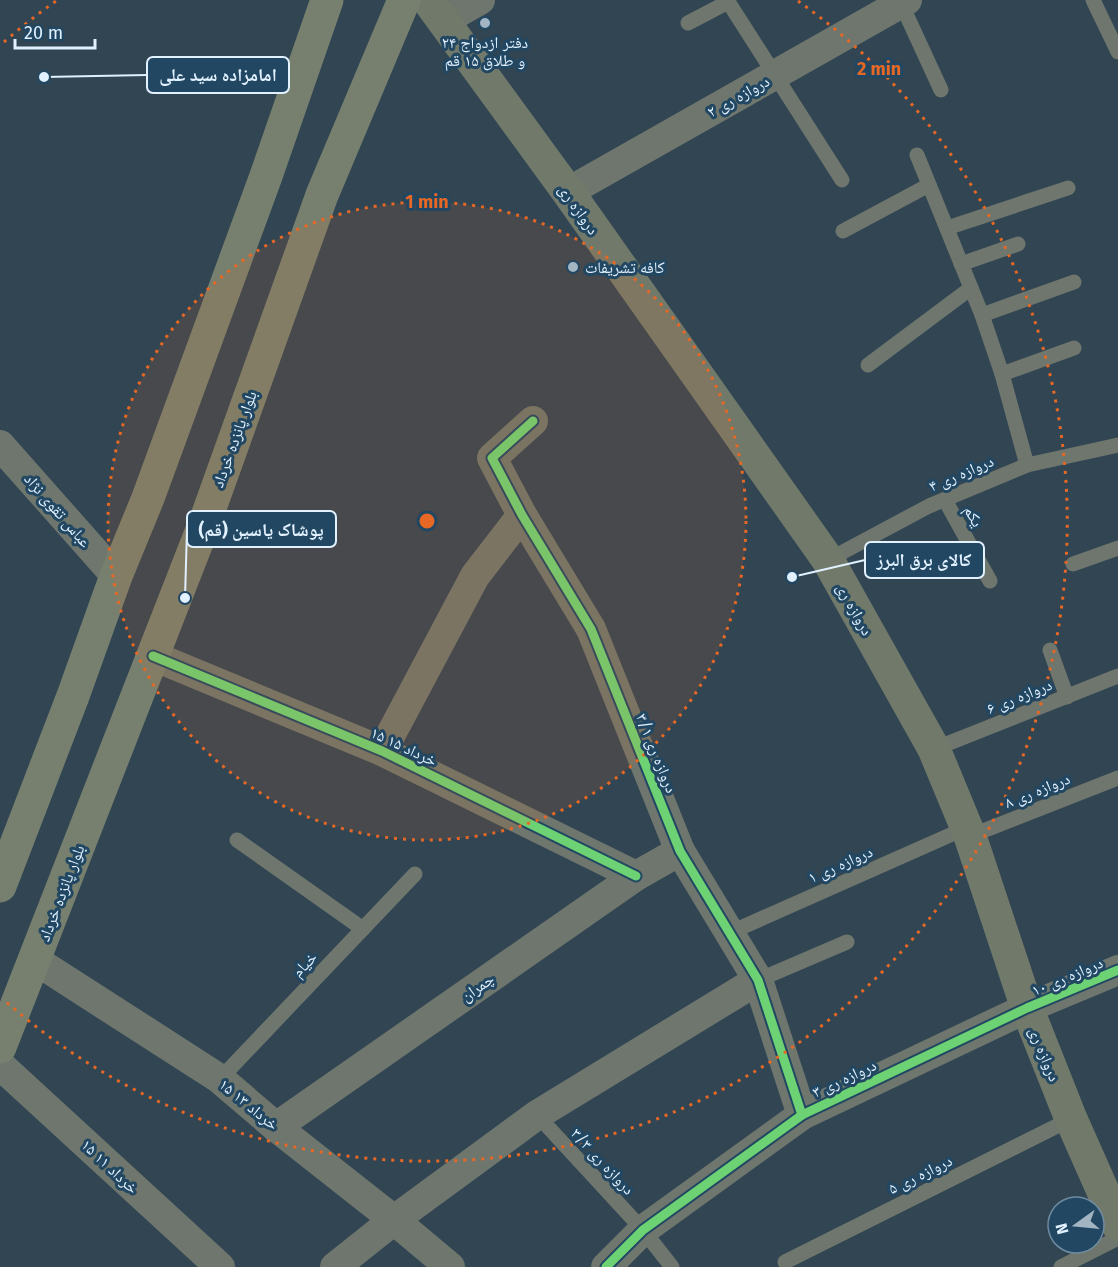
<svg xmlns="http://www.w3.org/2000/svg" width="1118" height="1267" viewBox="0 0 1118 1267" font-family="'Fira Sans','Noto Naskh Arabic',sans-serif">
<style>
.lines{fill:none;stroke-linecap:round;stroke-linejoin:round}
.lane{stroke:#6e766d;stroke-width:15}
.street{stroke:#6e766d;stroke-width:30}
.secondary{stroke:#71796b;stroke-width:33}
.primary{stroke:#77806f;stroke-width:33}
.cycleway-casing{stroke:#224762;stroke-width:13}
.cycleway{stroke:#6cd273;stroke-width:9}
.ring{fill:none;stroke:#e76824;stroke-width:3;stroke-dasharray:3 6}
.poi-dot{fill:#a3b5c3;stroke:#224762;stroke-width:2}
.labels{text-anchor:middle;stroke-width:6;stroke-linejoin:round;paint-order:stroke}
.poi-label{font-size:16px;fill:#e1f1ff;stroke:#224762}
.street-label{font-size:16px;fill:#e1f1ff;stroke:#224762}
.centre{fill:#e76824;stroke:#224762;stroke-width:3}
.ring-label{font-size:18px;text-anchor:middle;font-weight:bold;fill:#e76824;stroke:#224762;stroke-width:6;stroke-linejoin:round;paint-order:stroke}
.leader{fill:none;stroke:#e1f1ff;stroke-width:2}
.callout-dot{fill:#e1f1ff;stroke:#224762;stroke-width:2}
.callout{fill:#224762;stroke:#e1f1ff;stroke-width:2}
.callout-label{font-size:18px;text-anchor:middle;font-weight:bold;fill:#e1f1ff}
</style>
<rect width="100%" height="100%" fill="#314553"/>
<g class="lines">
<g class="lane">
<path d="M727,0L842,180"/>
<path d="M1093,0L1118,52"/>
<path d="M901,3L941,90"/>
<path d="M688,23L728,2"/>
<path d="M917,155L982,315L1002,374L1027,465"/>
<path d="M947,228L1068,188"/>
<path d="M843,231L929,185"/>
<path d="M961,264L1018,244"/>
<path d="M982,315L1074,282"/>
<path d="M868,365L971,288"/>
<path d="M1002,374L1074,348"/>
<path d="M945,500L990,581"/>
<path d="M828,560L929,506L1027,465L1118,445"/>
<path d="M1073,564L1118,548"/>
<path d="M1050,650L1067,697"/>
<path d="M934,749L1118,676"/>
<path d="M970,836L1118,778"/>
<path d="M237,840L363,929"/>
<path d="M729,933L966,828"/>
<path d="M758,980L847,942"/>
<path d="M220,1079L415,874"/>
<path d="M537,1115L643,1230L672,1267"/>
<path d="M785,1262L1071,1119"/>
<path d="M1061,1267L1118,1238"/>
</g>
<g class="street">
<path d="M443,21L480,0"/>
<path d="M568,192L907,0"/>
<path d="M533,421L492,458L522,515L591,629L680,851L758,980L802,1115"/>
<path d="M0,445L116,576"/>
<path d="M153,656L382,751L636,876"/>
<path d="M382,751L475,576L522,515"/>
<path d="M35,960L220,1079L276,1127L394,1220L450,1267"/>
<path d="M0,1065L220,1267"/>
<path d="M276,1127L636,876L680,851"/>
<path d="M335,1267L394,1220L537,1115L758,980"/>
<path d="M606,1267L643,1230L802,1115L1027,1008L1118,970"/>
</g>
<path class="secondary" d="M428,0L568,192L828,560L934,749L970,836L1027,1008L1071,1119L1118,1225"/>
<g class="primary">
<path d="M0,886L73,696L116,576L148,498L266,176L327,0"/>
<path d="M0,1047L205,522L322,195L404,0"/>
</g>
<defs>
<g id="cycleway">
<path d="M533,421L492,458L522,515L591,629L680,851L758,980L802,1115"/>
<path d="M153,656L382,751L636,876"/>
<path d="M606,1267L643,1230L802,1115L1027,1008L1118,970"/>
</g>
</defs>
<use href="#cycleway" class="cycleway-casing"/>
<use href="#cycleway" class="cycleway"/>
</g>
<circle cx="427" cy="521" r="319" fill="#e76824" fill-opacity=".12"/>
<g class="ring">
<circle cx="427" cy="521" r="319"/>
<path d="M4 42A639 639 0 0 1 56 1M798 1A639 639 0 1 1 4 1000"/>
</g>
<g class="poi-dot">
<circle cx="485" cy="23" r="6"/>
<circle cx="573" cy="267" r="6"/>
</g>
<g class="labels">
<g class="poi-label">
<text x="485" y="48">دفتر ازدواج ۲۴<tspan x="485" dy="18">و طلاق ۱۵ قم</tspan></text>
<text x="585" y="273" text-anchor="start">کافه تشریفات</text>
</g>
<g class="street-label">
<text transform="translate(738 96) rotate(-29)" y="6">دروازه ری ۲</text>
<text transform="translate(579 209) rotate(55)" y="6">دروازه ری</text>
<text transform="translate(234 439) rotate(-70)" y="6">بلوار پانزده خرداد</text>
<text transform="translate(961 473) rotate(-23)" y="6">دروازه ری ۴</text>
<text transform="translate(58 510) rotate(49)" y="6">عباس تقوی نژاد</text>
<text transform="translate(974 516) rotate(61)" y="6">یکم</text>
<text transform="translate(855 609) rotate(61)" y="6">دروازه ری</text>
<text transform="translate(1019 696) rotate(-22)" y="6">دروازه ری ۶</text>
<text transform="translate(404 746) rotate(25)" y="6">۱۵ خرداد ۱۵</text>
<text transform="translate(657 753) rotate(68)" y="6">دروازه ری ۳/۱</text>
<text transform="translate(1037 790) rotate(-22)" y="6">دروازه ری ۸</text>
<text transform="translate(840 864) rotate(-24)" y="6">دروازه ری ۱</text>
<text transform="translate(61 893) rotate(-69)" y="6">بلوار پانزده خرداد</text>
<text transform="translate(304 964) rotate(-46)" y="6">خیام</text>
<text transform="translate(1067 976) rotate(-23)" y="6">دروازه ری ۱۰</text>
<text transform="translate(477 987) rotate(-35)" y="6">چمران</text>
<text transform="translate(1045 1054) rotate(68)" y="6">دروازه ری</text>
<text transform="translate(844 1078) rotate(-25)" y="6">دروازه ری ۳</text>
<text transform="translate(249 1104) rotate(39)" y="6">۱۵ خرداد ۱۳</text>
<text transform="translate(603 1161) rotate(47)" y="6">دروازه ری ۳/۳</text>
<text transform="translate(110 1166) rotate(43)" y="6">۱۵ خرداد ۱۱</text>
<text transform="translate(920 1174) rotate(-26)" y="6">دروازه ری ۵</text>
</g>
</g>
<circle cx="427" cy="521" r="9" class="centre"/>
<g class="ring-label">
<text x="879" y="75">2 min</text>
<text x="427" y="208">1 min</text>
</g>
<path class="leader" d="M44 77L147 75M185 598L187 529M792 577L865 560"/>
<g class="callout-dot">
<circle cx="44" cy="77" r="6"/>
<circle cx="185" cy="598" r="6"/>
<circle cx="792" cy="577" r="6"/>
</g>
<g class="callout">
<rect x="147" y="57" width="142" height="36" rx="6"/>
<rect x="187" y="511" width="149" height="36" rx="6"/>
<rect x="865" y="542" width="119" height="36" rx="6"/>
</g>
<g class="callout-label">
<text x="218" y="81">امامزاده سید علی</text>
<text x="261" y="536">پوشاک یاسین (قم)</text>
<text x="924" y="566">کالای برق البرز</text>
</g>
<g transform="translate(1076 1225) rotate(255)"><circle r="28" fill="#224762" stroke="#6e8ba1" stroke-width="1.5"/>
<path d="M0-4.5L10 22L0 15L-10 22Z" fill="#a3b5c3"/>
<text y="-9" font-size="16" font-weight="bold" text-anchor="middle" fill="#e1f1ff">N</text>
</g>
<path d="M15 39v9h80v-9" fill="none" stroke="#e1f1ff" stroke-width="3"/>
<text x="24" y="39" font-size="18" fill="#e1f1ff" stroke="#224762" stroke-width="4.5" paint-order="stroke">20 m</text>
</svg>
